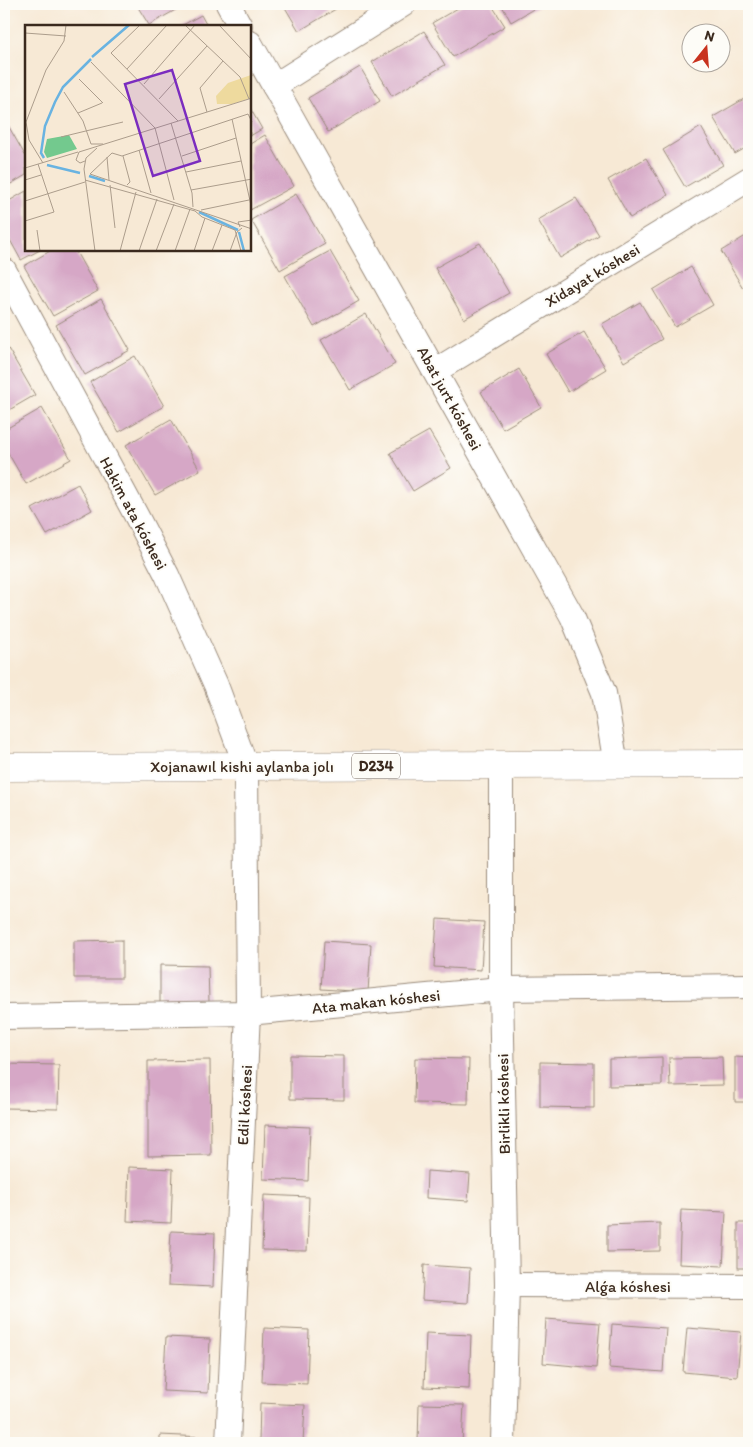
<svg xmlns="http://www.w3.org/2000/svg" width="753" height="1447" viewBox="0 0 753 1447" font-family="Itim,sans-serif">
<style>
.building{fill:#d6a7c6}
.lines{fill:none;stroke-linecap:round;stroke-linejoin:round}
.street-casing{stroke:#998a7a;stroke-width:26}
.primary-casing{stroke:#998a7a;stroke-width:29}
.street{stroke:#fff;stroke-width:24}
.primary{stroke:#fff;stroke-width:28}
.labels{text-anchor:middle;stroke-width:4;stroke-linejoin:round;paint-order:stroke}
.shield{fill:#fdfcf7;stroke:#75695f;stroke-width:1}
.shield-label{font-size:15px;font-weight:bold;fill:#3b2a1e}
.street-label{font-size:16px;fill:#3b2a1e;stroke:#fdfcf7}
.inset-river{fill:none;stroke:#69b3e1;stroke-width:2.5}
.inset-road{fill:none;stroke:#ac9d8c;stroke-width:1}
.view{fill:#7b2cbf;fill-opacity:0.15;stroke:#7b2cbf;stroke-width:2.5}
.inset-edge{fill:none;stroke:#3b2a1e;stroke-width:2.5}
</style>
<rect width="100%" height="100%" fill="#fdfcf7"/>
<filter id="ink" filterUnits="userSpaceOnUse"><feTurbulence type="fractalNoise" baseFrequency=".02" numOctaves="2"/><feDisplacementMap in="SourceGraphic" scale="10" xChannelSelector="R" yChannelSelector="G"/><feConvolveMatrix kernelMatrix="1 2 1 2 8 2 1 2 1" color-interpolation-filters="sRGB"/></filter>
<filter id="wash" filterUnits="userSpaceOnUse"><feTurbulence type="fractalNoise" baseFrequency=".0096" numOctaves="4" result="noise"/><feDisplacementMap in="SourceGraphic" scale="20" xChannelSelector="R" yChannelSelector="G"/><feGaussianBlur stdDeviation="1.12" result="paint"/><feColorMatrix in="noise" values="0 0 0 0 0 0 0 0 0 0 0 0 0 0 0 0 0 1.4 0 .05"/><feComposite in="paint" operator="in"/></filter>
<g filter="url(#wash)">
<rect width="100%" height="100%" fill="#f7e9d5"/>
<g id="blocks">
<g class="building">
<path d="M136,4H186L149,25Z"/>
<path d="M283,4H337L339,7L299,31Z"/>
<path d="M465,4H491L505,26L453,57L432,23Z"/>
<path d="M501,4H542L511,22Z"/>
<path d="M201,15L207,26H181Z"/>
<path d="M424,31L445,65L392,96L372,62Z"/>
<path d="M360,67L380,101L328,132L308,98Z"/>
<path d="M749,96V146L735,154L713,117Z"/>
<path d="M250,108L262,129L250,136Z"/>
<path d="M5,120L26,157V175L4,188V121Z"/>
<path d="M701,127L723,165L685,187L663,150Z"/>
<path d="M265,135L294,186L250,210V144Z"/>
<path d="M646,158L668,195L630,218L608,180Z"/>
<path d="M26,191V250H40L21,260L4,229V204Z"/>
<path d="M296,194L325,244L280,270L251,220Z"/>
<path d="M576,198L599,235L560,258L538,220Z"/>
<path d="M749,234V285L743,288L721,251Z"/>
<path d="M480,243L509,293L464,319L435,268Z"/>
<path d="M52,250H75L98,291L53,316L24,266Z"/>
<path d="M330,251L359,301L314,327L285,276Z"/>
<path d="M691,267L713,305L675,327L653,290Z"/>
<path d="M101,299L130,350L85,375L56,325Z"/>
<path d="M640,302L662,339L624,362L602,324Z"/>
<path d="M366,314L395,364L350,390L321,340Z"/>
<path d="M584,332L606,369L568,392L546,354Z"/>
<path d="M6,345L35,395L4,413V346Z"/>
<path d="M135,356L164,406L119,432L90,382Z"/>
<path d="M519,369L541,407L503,429L481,392Z"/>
<path d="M42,408L71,459L26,484L4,446V430Z"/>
<path d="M171,419L200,470L155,495L126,445Z"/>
<path d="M429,431L451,468L413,491L390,453Z"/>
<path d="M78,484L92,510L47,535L32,509Z"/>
<path d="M437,919L484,922L481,970L434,967Z"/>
<path d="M122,940V978H74V941Z"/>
<path d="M324,941L371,944L368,992L321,989Z"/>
<path d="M160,965L208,966L209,1002L160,1003Z"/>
<path d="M290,1055L344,1056V1100L290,1099Z"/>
<path d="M662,1057V1085L609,1086V1059Z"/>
<path d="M722,1057L723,1085L670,1086L669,1058Z"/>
<path d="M735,1057L749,1058V1102H735Z"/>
<path d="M415,1058L469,1059L468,1104L414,1103Z"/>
<path d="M210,1060L211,1155L148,1156V1061Z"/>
<path d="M540,1062L594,1063V1108L540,1107Z"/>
<path d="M5,1064L59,1065L58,1109L4,1108Z"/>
<path d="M265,1125L310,1127L308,1181L263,1179Z"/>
<path d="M129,1167L173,1169L171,1223L127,1221Z"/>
<path d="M427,1171L470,1174L468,1201L426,1198Z"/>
<path d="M264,1195L309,1197L307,1251L262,1250Z"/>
<path d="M681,1210L726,1212L723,1266L679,1264Z"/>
<path d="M660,1223V1251L607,1252V1225Z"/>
<rect x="738" y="1223" width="11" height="45"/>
<path d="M171,1231L215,1233L213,1287L168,1285Z"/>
<path d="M424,1265L470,1268L468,1303L422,1300Z"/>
<path d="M546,1319L600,1323L596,1368L543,1363Z"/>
<path d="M612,1324L666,1328L663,1372L609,1368Z"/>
<path d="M264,1328L309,1330L307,1384L262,1382Z"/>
<path d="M687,1328L741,1332L737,1377L683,1372Z"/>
<path d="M426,1333L471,1335L469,1389L424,1387Z"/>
<path d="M166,1337L210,1339L208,1393L163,1391Z"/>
<path d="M260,1403L305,1405L303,1443H259Z"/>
<path d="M419,1404L464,1405L462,1443H418Z"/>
<path d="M160,1435L204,1437V1443H160Z"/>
</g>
</g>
</g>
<g filter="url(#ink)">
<use href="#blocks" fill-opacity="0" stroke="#998a7a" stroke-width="1"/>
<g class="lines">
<defs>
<g id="street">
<path d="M228,4L240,26"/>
<path d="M250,43L572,616L604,693L616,765"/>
<path d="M274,86L404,4"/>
<path d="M4,270L137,517L167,575L216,685L246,766L248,1013L228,1443"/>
<path d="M435,371L749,179"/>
<path d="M501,765V989L507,1285L503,1443"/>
<path d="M4,1017L248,1013L501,989L749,986"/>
<path d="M507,1285L749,1286"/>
</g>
<path id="primary" d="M4,767L749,764"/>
</defs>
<use href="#street" class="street-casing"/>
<use href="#primary" class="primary-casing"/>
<use href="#street" class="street"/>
<use href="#primary" class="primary"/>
</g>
</g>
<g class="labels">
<rect class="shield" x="352" y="753.5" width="48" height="25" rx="4"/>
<g class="shield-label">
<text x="376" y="771">D234</text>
</g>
<g class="street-label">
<text transform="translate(592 275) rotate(-31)" y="6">Xidayat kóshesi</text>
<text transform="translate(450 398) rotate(61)" y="6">Abat jurt kóshesi</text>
<text transform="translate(134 513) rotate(62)" y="6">Hakim ata kóshesi</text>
<text x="242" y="772">Xojanawıl kishi aylanba jolı</text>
<text transform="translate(376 1001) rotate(-6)" y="6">Ata makan kóshesi</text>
<text transform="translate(503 1104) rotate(-91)" y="6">Birlikli kóshesi</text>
<text transform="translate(244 1105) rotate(-87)" y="6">Edil kóshesi</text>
<text x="628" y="1292">Alǵa kóshesi</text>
</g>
</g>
<g transform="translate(25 25)">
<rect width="226" height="226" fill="#f7e9d5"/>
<path d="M44,110L52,124L22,133L19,127L22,114Z" fill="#73c98e"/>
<path d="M226,50V73L207,79H192L191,71L203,58Z" fill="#eeda9e"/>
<path class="inset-river" d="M67,32L104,0M19,133L16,128L20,101L30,77L38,62L66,34M22,140L55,148M64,151L80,156M174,187L213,205M214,207L219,226"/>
<path class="inset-road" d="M115,0L86,28L153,96M160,0L215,52L224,74M194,0L227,35M0,8L41,11M66,37L130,103L149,175M102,44L142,0M54,54L78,78M119,59L170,0M39,67L58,96L66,119H78M134,74L182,21M182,87L175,63L198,36M53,88L77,78M207,94L227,185M227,97L223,89L97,131L87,128L65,149L227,204M146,98L167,168L168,182M36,112L98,97M114,125L126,168M54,127L227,73M54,127L51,135L55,138L60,136M98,131L105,157L102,160M157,131L211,113M82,132L84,155M18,138L4,115L1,97L21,45L39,16L41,0M0,143L53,127M161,147L216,136M0,155L16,150M60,155L170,186L177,192L210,205L216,226M85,160L90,203M166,165L227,154M0,176L60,157M176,185L224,175M0,196L29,187L13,139M215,202L213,197L227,195M12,205L15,226M70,226L59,144L61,133L72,123M95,226L111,167M114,226L132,174M131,226L149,179M150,226L165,184M169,226L180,193M187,226L197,200M205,226L212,207L217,203"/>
<path class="view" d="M147,45L175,136L128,151L100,59Z"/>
<rect width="226" height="226" class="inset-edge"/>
</g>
<rect width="753" height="1447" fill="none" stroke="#fdfcf7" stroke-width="20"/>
<g transform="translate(706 48) rotate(17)"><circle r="24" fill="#fdfcf7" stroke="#afa8a0"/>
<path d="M0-4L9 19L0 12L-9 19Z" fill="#c8321e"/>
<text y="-8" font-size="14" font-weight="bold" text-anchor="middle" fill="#3b2a1e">N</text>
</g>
</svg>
